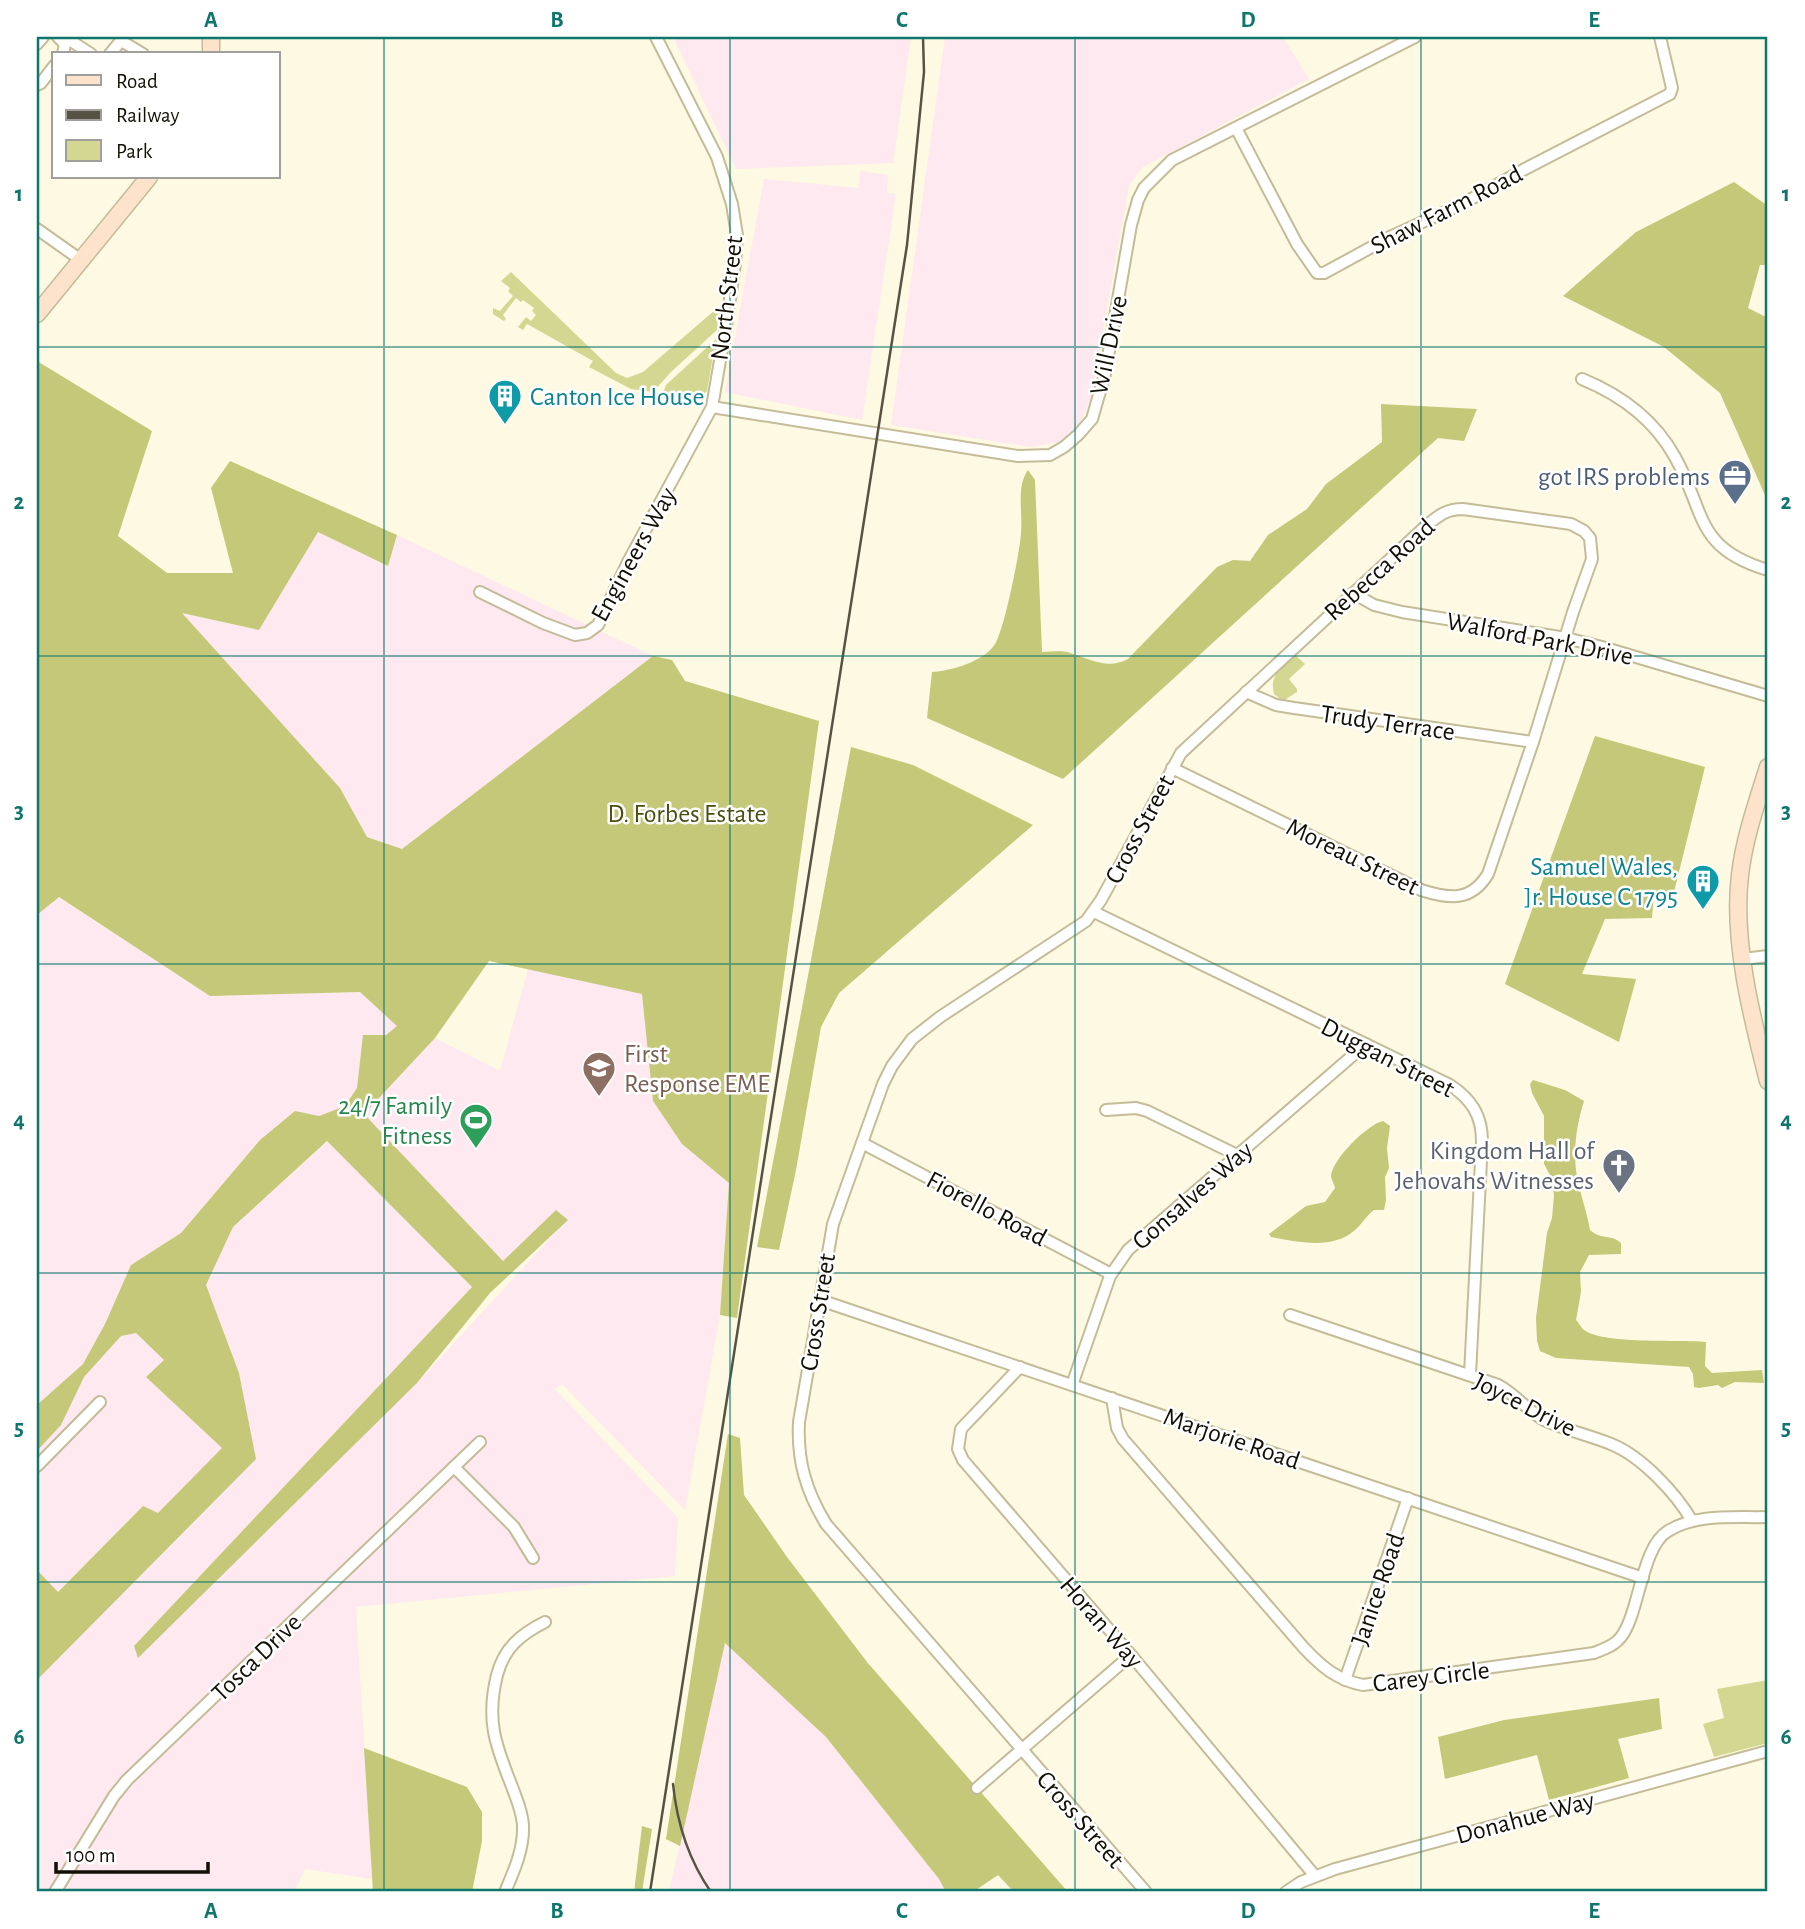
<svg xmlns="http://www.w3.org/2000/svg" width="1805" height="1929" viewBox="0 0 1805 1929" font-family="'Alegreya Sans',sans-serif">
<style>
.industrial{fill:#fde9ef}
.green{fill:#d4d791}
.forest{fill:#c4c878}
.lines{fill:none;stroke-linecap:round;stroke-linejoin:round}
.street-casing{stroke:#c4bc98;stroke-width:14}
.secondary-casing{stroke:#c4bc98;stroke-width:19}
.street{stroke:#fff;stroke-width:10}
.secondary{stroke:#fde3cc;stroke-width:16}
.rail{stroke:#565244;stroke-width:2.5}
.grid{fill:none;stroke:#0f766e;stroke-width:2;stroke-opacity:0.55}
.labels{text-anchor:middle;stroke-width:5;stroke-linejoin:round;paint-order:stroke}
.street-label{font-size:26px;fill:#120f04;stroke:#fff}
.culture-label{font-size:26px;fill:#0d838f;stroke:#fff;text-anchor:start}
.service-label{font-size:26px;fill:#4e5e75;stroke:#fff;text-anchor:end}
.park-label{font-size:26px;fill:#4c4d11;stroke:#fff}
.education-label{font-size:26px;fill:#785e54;stroke:#fff;text-anchor:start}
.leisure-label{font-size:26px;fill:#27864d;stroke:#fff;text-anchor:end}
.worship-label{font-size:26px;fill:#5b616d;stroke:#fff;text-anchor:end}
.neatline{fill:none;stroke:#0f766e;stroke-width:2.5}
.grid-label{font-size:23px;text-anchor:middle;font-weight:bold;fill:#0f766e}
</style>
<rect width="100%" height="100%" fill="#fef9e3"/>
<g class="industrial">
<path d="M673,37H911L893,163L736,169Z"/>
<path d="M945,37H1283L1309,79L1143,167L1129,185L1091,398L1079,425L1061,442L1030,447L891,425Z"/>
<path d="M860,171L888,175L887,193L896,194L862,420L725,392L764,179L859,188Z"/>
<path d="M318,532L388,566L397,535L653,656L402,849L367,837L340,788L181,613L259,630Z"/>
<path d="M58,897L210,996L360,992L398,1026L386,1035L363,1036L357,1088L345,1106L260,1140L181,1233L131,1265L105,1324L83,1364L37,1405V915Z"/>
<path d="M528,969L642,993L653,1101L682,1144L729,1183L720,1315L685,1510L562,1384L555,1389L678,1518L675,1576L356,1607L372,1879L305,1869L294,1892H37V1680L255,1459L239,1373L206,1285L233,1227L328,1141L472,1287L134,1646L138,1657L417,1383L567,1220L556,1211L503,1261L363,1114L435,1038L500,1071Z"/>
<path d="M136,1333L164,1360L146,1377L222,1448L158,1514L143,1506L57,1592L37,1570V1451L61,1425L84,1377L121,1335Z"/>
<path d="M725,1642L826,1737L939,1879L946,1892H669Z"/>
</g>
<g class="green">
<path d="M511,272L616,373L627,378L643,372L715,310L722,314L718,329L671,372L653,392L631,389L589,367L593,361L527,324L523,330L518,327L526,317L531,321L536,315L532,311L534,308L523,300L521,302L516,298L503,315L506,319L504,321L493,314V308L500,311L513,296L508,291L510,288L501,281Z"/>
<path d="M716,339L707,391C696,401 677,394 663,393L666,385Z"/>
<path d="M1295,655L1305,664L1289,679L1297,689V692L1283,701L1274,694C1269,675 1282,667 1295,655Z"/>
<path d="M1768,1680V1743L1714,1757L1703,1724L1724,1718L1717,1689Z"/>
</g>
<g class="forest">
<path d="M1734,182L1768,206V265H1760L1748,308L1768,318V502L1720,393L1664,347L1563,296L1636,232Z"/>
<path d="M37,361L152,431L118,536L167,573H233L211,488L230,461L397,535L388,566L318,532L259,630L182,613L340,788L367,837L402,849L653,656L672,660L685,681L819,721L737,1318L720,1315L729,1183L682,1144L653,1101L642,994L489,961L435,1038L364,1114L503,1261L556,1210L568,1220L490,1293L417,1383L138,1658L134,1646L472,1287L327,1141L233,1227L206,1285L239,1373L256,1459L37,1680V1570L58,1592L143,1506L158,1513L222,1448L146,1377L164,1360L136,1333L121,1336L84,1377L61,1425L37,1451V1405L83,1364L105,1324L131,1265L181,1233L260,1140L295,1111L319,1116L345,1106L357,1088L363,1035H386L397,1026L360,992L210,996L59,897L37,915Z"/>
<path d="M1381,404L1477,409L1464,441L1438,438L1063,779L927,718L932,672C951,671 985,661 995,644C1004,630 1020,552 1021,533C1023,514 1016,486 1028,470L1035,480L1042,652C1051,652 1062,650 1070,653C1091,659 1107,670 1128,659L1217,567L1233,560L1250,561L1268,535L1307,509L1326,484L1382,442Z"/>
<path d="M1595,736L1705,767L1674,892L1654,893L1652,918L1605,919L1582,974L1636,979L1619,1042L1505,984Z"/>
<path d="M851,747L913,765L1033,825L839,993L821,1027L796,1170L779,1250L757,1247Z"/>
<path d="M1533,1080L1565,1090L1584,1101C1576,1127 1572,1154 1578,1182C1582,1199 1587,1213 1590,1230C1601,1240 1611,1234 1621,1243V1254L1589,1255L1580,1272L1581,1292L1576,1320C1579,1323 1580,1326 1583,1329C1600,1345 1680,1339 1706,1342L1705,1366L1712,1373L1762,1370L1764,1383L1735,1382L1722,1388L1718,1385L1699,1388L1694,1387L1693,1374L1689,1367L1556,1358L1540,1351L1537,1341L1536,1318L1547,1233L1552,1218L1554,1195L1551,1177L1544,1164V1116L1532,1093L1530,1084Z"/>
<path d="M1383,1121L1390,1126L1387,1148L1389,1168L1385,1177L1386,1200L1384,1210H1374C1366,1216 1362,1224 1355,1230C1333,1250 1298,1242 1271,1237L1269,1234L1306,1206L1325,1202L1335,1188C1334,1184 1332,1180 1331,1177C1331,1160 1368,1124 1383,1121Z"/>
<path d="M728,1434L740,1438L744,1495L787,1557L867,1662L1068,1892H1014L998,1875L973,1892H946L939,1879L826,1737L725,1643L680,1846L666,1839Z"/>
<path d="M1659,1698L1662,1729L1618,1739L1629,1778L1549,1800L1537,1755L1445,1779L1438,1737L1504,1720Z"/>
<path d="M364,1748L467,1787L482,1812V1841L472,1892H373Z"/>
<path d="M642,1826L652,1829L642,1892H634Z"/>
</g>
<g class="lines">
<defs>
<g id="street">
<path d="M58,37L65,44L63,54"/>
<path d="M65,37L91,54"/>
<path d="M37,44L43,37"/>
<path d="M110,54L119,43L123,42L143,54"/>
<path d="M37,85L41,83L54,66"/>
<path d="M1236,128L1297,244L1317,273H1324L1392,236L1464,203L1523,170L1670,94L1672,88L1660,37"/>
<path d="M37,229L81,260"/>
<path d="M1582,379C1621,395 1654,419 1675,457C1706,512 1694,548 1768,570"/>
<path d="M712,407L1018,456L1050,455L1064,447L1078,435L1092,419L1105,374L1131,225L1138,200L1144,188L1172,160L1415,37"/>
<path d="M480,592L543,623L575,635L587,633L598,625L628,562L712,407L727,320L735,264L737,235L732,204L717,157L656,37"/>
<path d="M1353,593L1374,605L1402,612L1566,638L1602,647L1768,696"/>
<path d="M1172,768L1421,890C1449,899 1471,902 1488,874L1533,742L1294,708L1276,705L1246,692"/>
<path d="M1094,912L1450,1085C1471,1099 1482,1115 1482,1141L1470,1374"/>
<path d="M1743,959L1768,956"/>
<path d="M1106,1110L1136,1108L1147,1111L1237,1155"/>
<path d="M862,1143L1111,1274"/>
<path d="M820,1300L1643,1578"/>
<path d="M1290,1315L1498,1385C1515,1394 1527,1410 1544,1420C1565,1430 1589,1435 1611,1444C1641,1456 1676,1493 1692,1521"/>
<path d="M1020,1367L961,1429L958,1449L963,1460L1131,1655L1315,1876"/>
<path d="M1072,1385L1110,1276L1128,1250L1366,1044"/>
<path d="M1112,1398L1117,1428L1123,1439L1304,1648C1322,1667 1337,1680 1363,1685L1594,1653C1604,1649 1614,1646 1621,1637C1640,1612 1641,1547 1668,1531C1697,1513 1736,1518 1768,1517"/>
<path d="M37,1466L100,1402"/>
<path d="M454,1467L514,1527L533,1558"/>
<path d="M1345,1680L1408,1498"/>
<path d="M977,1788L1131,1655"/>
<path d="M55,1892L114,1796L127,1780L480,1442"/>
<path d="M505,1892C514,1871 524,1849 523,1825C522,1810 516,1798 511,1784C495,1744 486,1719 497,1675C504,1648 521,1634 545,1622"/>
<path d="M1146,1892L826,1524C806,1491 797,1461 799,1422L833,1224L883,1084L892,1066L912,1039L940,1017L1086,921L1101,900L1181,753L1426,526C1438,516 1446,509 1463,509L1571,524L1584,531L1590,538L1592,559L1573,612L1533,742"/>
<path d="M1286,1892L1301,1882L1335,1869L1768,1751"/>
</g>
<g id="secondary">
<path d="M211,54V37"/>
<path d="M37,314L149,177"/>
<path d="M1768,767C1757,802 1744,839 1740,875C1732,941 1752,1018 1768,1081"/>
</g>
</defs>
<use href="#street" class="street-casing"/>
<use href="#secondary" class="secondary-casing"/>
<use href="#street" class="street"/>
<use href="#secondary" class="secondary"/>
<g class="rail">
<path d="M673,1784C677,1824 688,1859 711,1892"/>
<path d="M650,1892L907,245L924,72L923,37"/>
</g>
</g>
<path class="grid" d="M384,37V1892M730,37V1892M1075,37V1892M1421,37V1892M37,347H1768M37,656H1768M37,964H1768M37,1273H1768M37,1582H1768"/>
<defs>
<symbol id="building-pin" viewBox="-11 -11 22 30"><path d="M0 17L-7.5 6A9.5 9.5 0 1 1 7.5 6Z" fill="#0f9aa8" stroke="#fff"/><path d="M-4-6H4V6H1V3H-1V6H-4ZM-2.5-4.3h1.7v1.8h-1.7ZM.8-4.3h1.7v1.8H.8ZM-2.5-1h1.7V.8h-1.7ZM.8-1h1.7V.8H.8Z" fill="#fff"/></symbol>
<symbol id="office-pin" viewBox="-11 -11 22 30"><path d="M0 17L-7.5 6A9.5 9.5 0 1 1 7.5 6Z" fill="#5c6f8a" stroke="#fff"/><path d="M-6-3h4V-5.5h4V-3h4V5H-6ZM-1-4.5V-3h2v-1.5ZM-6 0V1H6V0Z" fill="#fff"/></symbol>
<symbol id="university-pin" viewBox="-11 -11 22 30"><path d="M0 17L-7.5 6A9.5 9.5 0 1 1 7.5 6Z" fill="#8d6e63" stroke="#fff"/><path d="M0-5L7-2L0 1L-7-2ZM-4 1L0 2.5L4 1V4Q0 6-4 4Z" fill="#fff"/></symbol>
<symbol id="stadium-pin" viewBox="-11 -11 22 30"><path d="M0 17L-7.5 6A9.5 9.5 0 1 1 7.5 6Z" fill="#2e9e5b" stroke="#fff"/><path d="M0-5a6.5 5 0 1 0 0 10a6.5 5 0 1 0 0-10ZM-3.5-1.8h7v3.6h-7Z" fill="#fff"/></symbol>
<symbol id="church-pin" viewBox="-11 -11 22 30"><path d="M0 17L-7.5 6A9.5 9.5 0 1 1 7.5 6Z" fill="#6b7280" stroke="#fff"/><path d="M-1.2-6h2.4v3.5h3.3v2.4h-3.3V6h-2.4V-.1h-3.3v-2.4h3.3Z" fill="#fff"/></symbol>
</defs>
<g fill-rule="evenodd">
<use href="#building-pin" x="486" y="377" width="38" height="52"/>
<use href="#office-pin" x="1716" y="457" width="38" height="52"/>
<use href="#building-pin" x="1684" y="862" width="38" height="52"/>
<use href="#university-pin" x="580" y="1049" width="38" height="52"/>
<use href="#stadium-pin" x="457" y="1101" width="38" height="52"/>
<use href="#church-pin" x="1600" y="1146" width="38" height="52"/>
</g>
<g class="labels">
<g class="street-label">
<text transform="translate(1446 209) rotate(-27)" y="9">Shaw Farm Road</text>
<text transform="translate(726 298) rotate(-83)" y="9">North Street</text>
<text transform="translate(1108 345) rotate(-78)" y="9">Will Drive</text>
<text transform="translate(633 554) rotate(-61)" y="9">Engineers Way</text>
<text transform="translate(1379 569) rotate(-42)" y="9">Rebecca Road</text>
<text transform="translate(1540 638) rotate(11)" y="9">Walford Park Drive</text>
<text transform="translate(1388 722) rotate(8)" y="9">Trudy Terrace</text>
<text transform="translate(1139 829) rotate(-62)" y="9">Cross Street</text>
<text transform="translate(1353 856) rotate(26)" y="9">Moreau Street</text>
<text transform="translate(1388 1057) rotate(27)" y="9">Duggan Street</text>
<text transform="translate(1192 1195) rotate(-41)" y="9">Gonsalves Way</text>
<text transform="translate(987 1208) rotate(28)" y="9">Fiorello Road</text>
<text transform="translate(817 1312) rotate(-81)" y="9">Cross Street</text>
<text transform="translate(1525 1404) rotate(27)" y="9">Joyce Drive</text>
<text transform="translate(1232 1438) rotate(19)" y="9">Marjorie Road</text>
<text transform="translate(1377 1589) rotate(-71)" y="9">Janice Road</text>
<text transform="translate(1102 1622) rotate(49)" y="9">Horan Way</text>
<text transform="translate(256 1657) rotate(-44)" y="9">Tosca Drive</text>
<text transform="translate(1431 1676) rotate(-7)" y="9">Carey Circle</text>
<text transform="translate(1525 1817) rotate(-15)" y="9">Donahue Way</text>
<text transform="translate(1081 1819) rotate(49)" y="9">Cross Street</text>
</g>
<g class="culture-label">
<text x="530" y="405">Canton Ice House</text>
<text x="1678" y="875" text-anchor="end">Samuel Wales,<tspan x="1678" dy="30">]r. House C 1795</tspan></text>
</g>
<g class="service-label">
<text x="1710" y="485">got IRS problems</text>
</g>
<g class="park-label">
<text x="687" y="822">D. Forbes Estate</text>
</g>
<g class="education-label">
<text x="624" y="1062">First<tspan x="624" dy="30">Response EME</tspan></text>
</g>
<g class="leisure-label">
<text x="452" y="1114">24/7 Family<tspan x="452" dy="30">Fitness</tspan></text>
</g>
<g class="worship-label">
<text x="1594" y="1159">Kingdom Hall of<tspan x="1594" dy="30">Jehovahs Witnesses</tspan></text>
</g>
</g>
<rect width="1805" height="1929" fill="none" stroke="#ffffff" stroke-width="77"/>
<rect x="52" y="52" width="228" height="126" fill="#ffffff" stroke="#a09f9b" stroke-width="2"/>
<rect x="66" y="75" width="35" height="10" fill="#fde3cc" stroke="#a09f9b" stroke-width="2"/>
<text x="116" y="88" font-size="21" fill="#120f04">Road</text>
<rect x="66" y="110" width="35" height="10" fill="#565244" stroke="#a09f9b" stroke-width="2"/>
<text x="116" y="122" font-size="21" fill="#120f04">Railway</text>
<rect x="66" y="140" width="35" height="21" fill="#d4d791" stroke="#a09f9b" stroke-width="2"/>
<text x="116" y="158" font-size="21" fill="#120f04">Park</text>
<path d="M56 1862v10h152v-10" fill="none" stroke="#120f04" stroke-width="3.5"/>
<text x="66" y="1862" font-size="21" fill="#120f04" stroke="#ffffff" stroke-width="5" paint-order="stroke">100 m</text>
<rect x="38" y="38" width="1728" height="1852" class="neatline"/>
<g class="grid-label">
<text x="211" y="27">A</text>
<text x="557" y="27">B</text>
<text x="902" y="27">C</text>
<text x="1248" y="27">D</text>
<text x="1594" y="27">E</text>
<text x="19" y="201">1</text>
<text x="1786" y="201">1</text>
<text x="19" y="509">2</text>
<text x="1786" y="509">2</text>
<text x="19" y="818">3</text>
<text x="1786" y="818">3</text>
<text x="19" y="1127">4</text>
<text x="1786" y="1127">4</text>
<text x="19" y="1435">5</text>
<text x="1786" y="1435">5</text>
<text x="19" y="1744">6</text>
<text x="1786" y="1744">6</text>
<text x="211" y="1918">A</text>
<text x="557" y="1918">B</text>
<text x="902" y="1918">C</text>
<text x="1248" y="1918">D</text>
<text x="1594" y="1918">E</text>
</g>
</svg>
